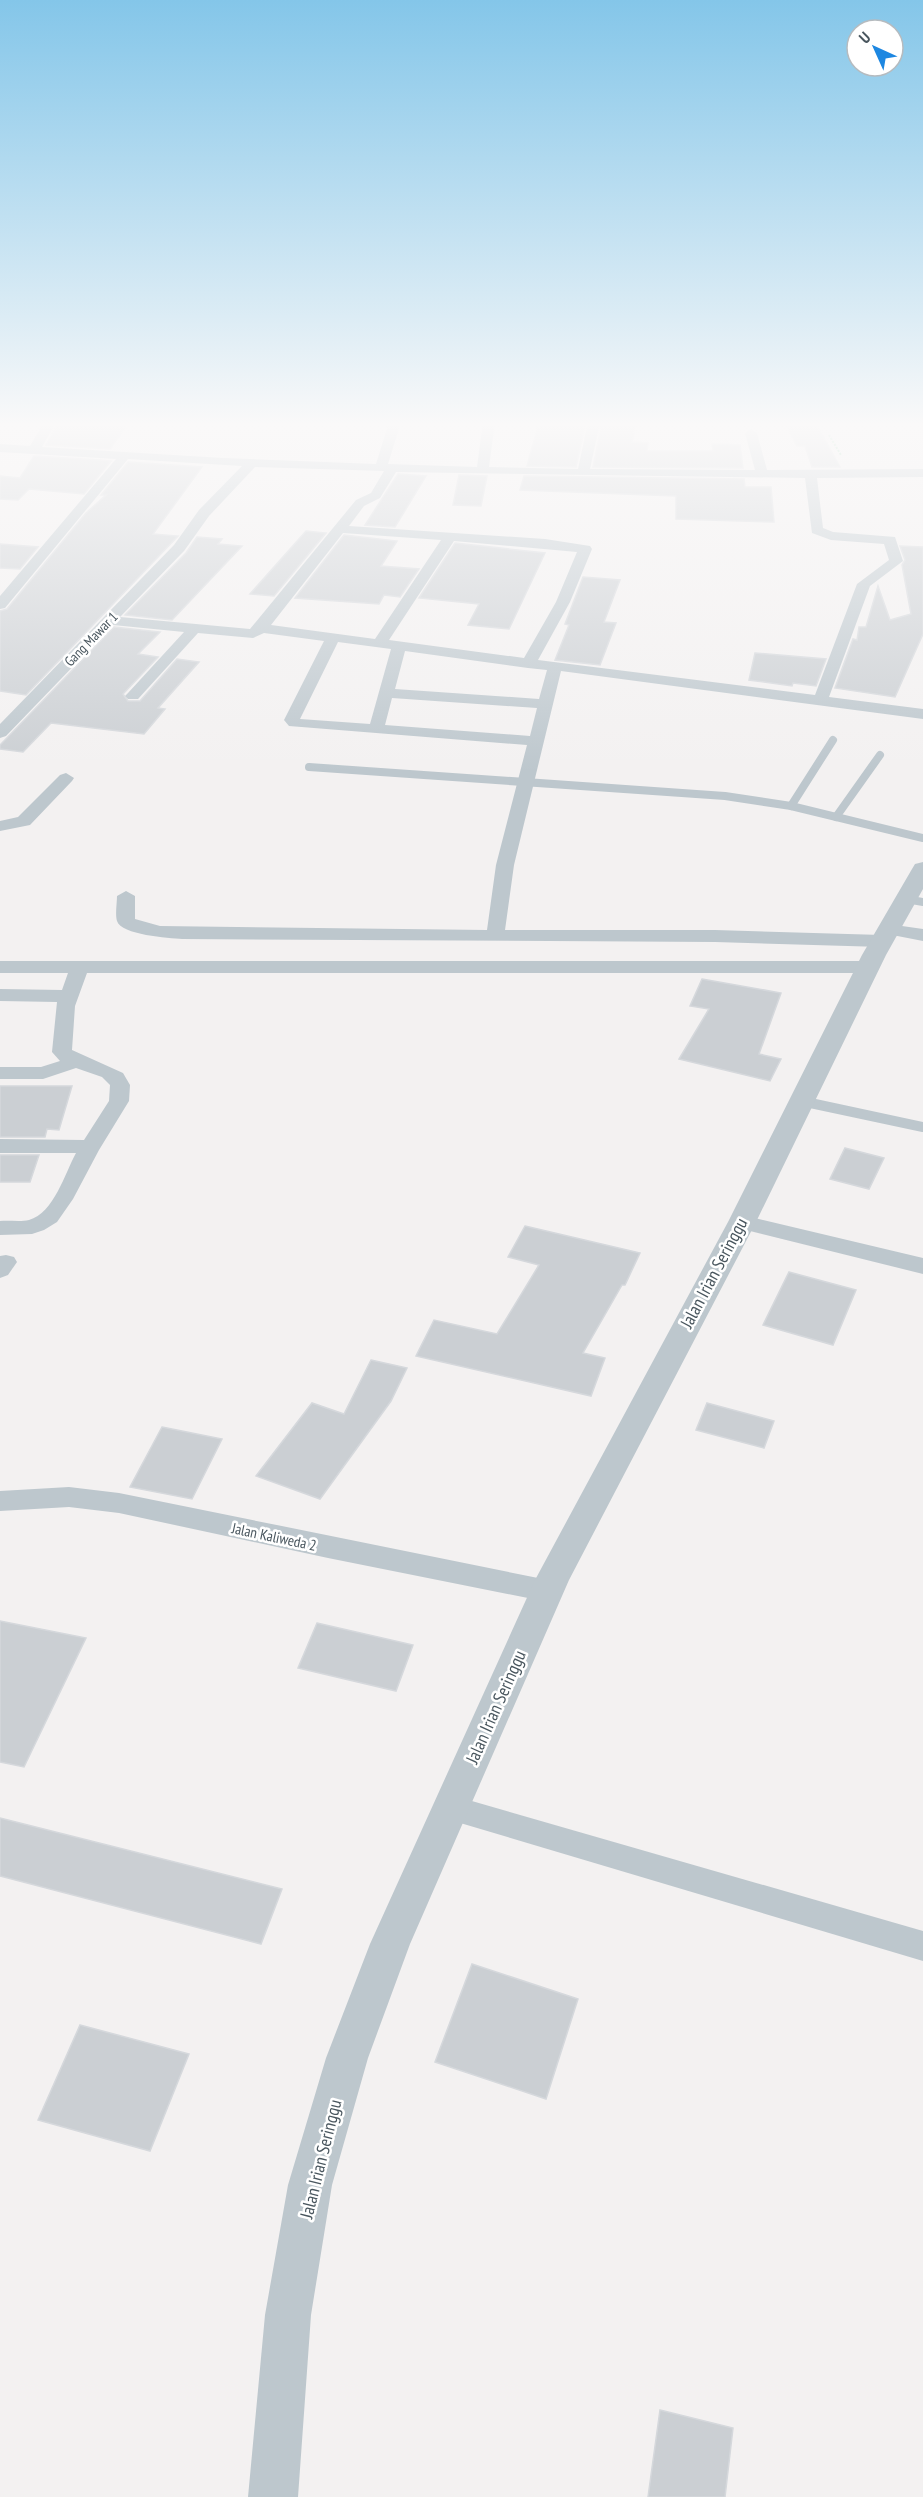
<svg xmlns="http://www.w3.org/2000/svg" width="923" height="2497" viewBox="0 0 923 2497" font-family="'PT Sans Narrow',sans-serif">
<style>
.building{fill:#cbcfd3;stroke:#d5d8dc;stroke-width:1.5}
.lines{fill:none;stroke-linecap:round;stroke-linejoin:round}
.path{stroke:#7acd9b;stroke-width:2;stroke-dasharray:2 1.5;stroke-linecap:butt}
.service-far1{stroke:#bdc7cd;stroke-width:8}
.service{stroke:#bdc7cd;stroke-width:10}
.minor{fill:#bdc7cd;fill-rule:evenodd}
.tertiary{fill:#bdc7cd;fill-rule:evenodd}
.labels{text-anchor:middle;stroke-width:5;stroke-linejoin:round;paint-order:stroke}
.far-street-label{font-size:14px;fill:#49565e;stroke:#fff}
.street-label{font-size:15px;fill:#49565e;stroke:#fff}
.near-street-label{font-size:18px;fill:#49565e;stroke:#fff}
</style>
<rect width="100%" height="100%" fill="#f3f1f1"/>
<g class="building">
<path d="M92,422H129L110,449L46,445L58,424H91Z"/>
<path d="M539,422H586L576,467L527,466Z"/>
<path d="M815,422L818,427L840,467H812L805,446H797L785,423Z"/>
<path d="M602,423L636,424L632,442L648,443L647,451H713L712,444L740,445L743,468L593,467Z"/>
<path d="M34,456L100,460L111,461L84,494L29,489L18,500L0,499V476L20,478Z"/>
<path d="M128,462L202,467L153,534L178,536L26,695L0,691V611L7,609L86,513L106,495H101Z"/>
<path d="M398,474L426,476L395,527L365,525Z"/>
<path d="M459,475L487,476L481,506L453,505Z"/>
<path d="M524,476L744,479L745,487H771L774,522L676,519V496L520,490Z"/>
<path d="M306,531L326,533L274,596L250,594Z"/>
<path d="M344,535L397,541L381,566L419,569L400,597L384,595L379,604L295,598Z"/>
<path d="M197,537L222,539L218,544L242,546L172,620L125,615L186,553Z"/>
<path d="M455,543L545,553L509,629L468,625L479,604L419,598Z"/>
<path d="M0,544L38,547L20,569L0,568Z"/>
<path d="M900,546L923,547V634L895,697L835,688L853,639L857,640L859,627H866L878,586L890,620L911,614L902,565L905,560Z"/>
<path d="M583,577L620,580L604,622L616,623L600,665L555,660L569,625L565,624Z"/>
<path d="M114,627L160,632L138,654L158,657L123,694L128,701H140L177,659L199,662L158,708L165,709L144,734L51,723L23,752L0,749V745Z"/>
<path d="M755,653L826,659L816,686L793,683L792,686L749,680Z"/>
<path d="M702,979L781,993L759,1054L781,1059L770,1081L679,1059L709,1009L690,1006Z"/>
<path d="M0,1086H72L59,1130L47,1129L45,1137H0Z"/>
<path d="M845,1148L884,1158L869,1189L830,1179Z"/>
<path d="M0,1155H39L30,1182H0Z"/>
<path d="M525,1226L640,1253L625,1285H622L583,1353L605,1358L591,1396L416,1356L434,1320L497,1334L539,1265L508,1257Z"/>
<path d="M789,1272L856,1290L833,1345L763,1325Z"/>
<path d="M371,1360L407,1368L391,1401L320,1499L256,1476L312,1403L344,1414Z"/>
<path d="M707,1403L774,1421L764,1448L696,1430Z"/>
<path d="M162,1427L222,1439L192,1499L130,1487Z"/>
<path d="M0,1621L86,1638L24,1767L0,1762Z"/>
<path d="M317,1623L413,1645L396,1691L298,1668Z"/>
<path d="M0,1818L282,1889L261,1944L0,1876Z"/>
<path d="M472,1964L578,1999L546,2099L435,2062Z"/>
<path d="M80,2025L189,2054L150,2151L38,2120Z"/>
<path d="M660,2410L733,2428L725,2497H648Z"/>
</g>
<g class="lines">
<path class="path" d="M829,435L841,455"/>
<g class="service-far1">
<path d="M309,767L725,796L791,806L923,838"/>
<path d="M791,806L833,740"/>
<path d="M836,817L880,755"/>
<path d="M906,899L923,902"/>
</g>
<path class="service" d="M801,1101L923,1127"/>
<g class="minor">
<path d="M44,422H56L42,447L223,458L376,464L389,422H401L388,464L477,467L483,422H495L489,467L578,469L588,422H600L590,469L755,470L745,433L751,429L757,433L767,470L923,469V477L817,478L823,528L833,532L895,537L903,561L870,586L829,697L923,709V719L561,671L514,865L505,930H715L882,935L891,941L882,947L715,942L182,939C169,938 121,935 117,921C115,914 117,903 117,896L126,891L135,896V919L160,926L487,930L496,865L527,745L289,726L284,720L324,641L264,633L253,638L198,633L138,699H128L125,696L128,693L184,632L113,625L6,736L0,738V724L174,545L199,510L242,466L128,459L5,608L0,609V596L116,459L0,452V444L30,446ZM255,467L384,471L371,493L356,500L250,629L120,617L184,551L209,516ZM396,472L805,478L812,533L831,540L884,544L889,560L857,584L815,695L538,660L570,602L592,549L590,546L545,539L349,526L364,506L380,498ZM343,533L441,540L375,639L271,625ZM454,541L577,552L556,602L524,658L389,640ZM338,642L391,649L370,724L300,719ZM405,651L528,668L547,670L539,699L395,689ZM392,698L537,708L530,736L385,725Z"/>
<path d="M66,773L74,778L72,781L30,825L0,831V821L18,817L60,775Z"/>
<path d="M888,924L923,929V941L882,933L879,929Z"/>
<path d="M0,961H868L877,967L868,973H87L75,1006L72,1050L123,1073L130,1085L129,1101L99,1150L73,1199L57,1222L44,1230L32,1234L0,1235V1221C9,1220 20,1222 29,1220C54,1213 65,1173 76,1153H0V1139L84,1140L109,1101L110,1085L102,1077L76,1068L43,1079H0V1067H41L60,1061L52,1052L57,1002L0,1001V989L62,990L68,973H0Z"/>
<path d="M742,1215L923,1258V1274L734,1227L731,1222L734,1217Z"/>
<path d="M6,1255L14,1257L17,1262L8,1275L0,1278V1256Z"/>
<path d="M69,1487L119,1493L548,1580L558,1583L562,1591L558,1599L548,1602L328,1558L119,1513L69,1507L0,1511V1491Z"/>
<path d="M451,1795L923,1931V1961L440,1817L436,1808L440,1799Z"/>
</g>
<path class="tertiary" d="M923,862V889L886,955L756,1222L569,1580L410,1944L368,2058L332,2185L311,2315L298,2497H248L265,2315L288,2185L326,2058L370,1944L535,1580L728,1222L862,955L912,869L915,864Z"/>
</g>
<linearGradient id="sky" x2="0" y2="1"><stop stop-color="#84c6e9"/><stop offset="0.55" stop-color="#faf9f9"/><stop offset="1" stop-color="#faf9f9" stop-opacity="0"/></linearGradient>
<rect width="923" height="772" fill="url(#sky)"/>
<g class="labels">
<g class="far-street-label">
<text transform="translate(91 639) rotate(-46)" y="5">Gang Mawar 1</text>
</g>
<g class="street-label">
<text transform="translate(274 1537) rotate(12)" y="5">Jalan Kaliweda 2</text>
</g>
<g class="near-street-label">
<text transform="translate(714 1273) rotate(-62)" y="6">Jalan Irian Seringgu</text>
<text transform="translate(496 1707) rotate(-66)" y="6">Jalan Irian Seringgu</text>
<text transform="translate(321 2159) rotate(-76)" y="6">Jalan Irian Seringgu</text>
</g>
</g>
<g transform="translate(875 48) rotate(315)"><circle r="28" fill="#ffffff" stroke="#b6bbbf" stroke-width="1.5"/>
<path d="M0-4.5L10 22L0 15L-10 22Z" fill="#1d87e1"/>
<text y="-9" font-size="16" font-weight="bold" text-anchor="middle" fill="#49565e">U</text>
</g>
</svg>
